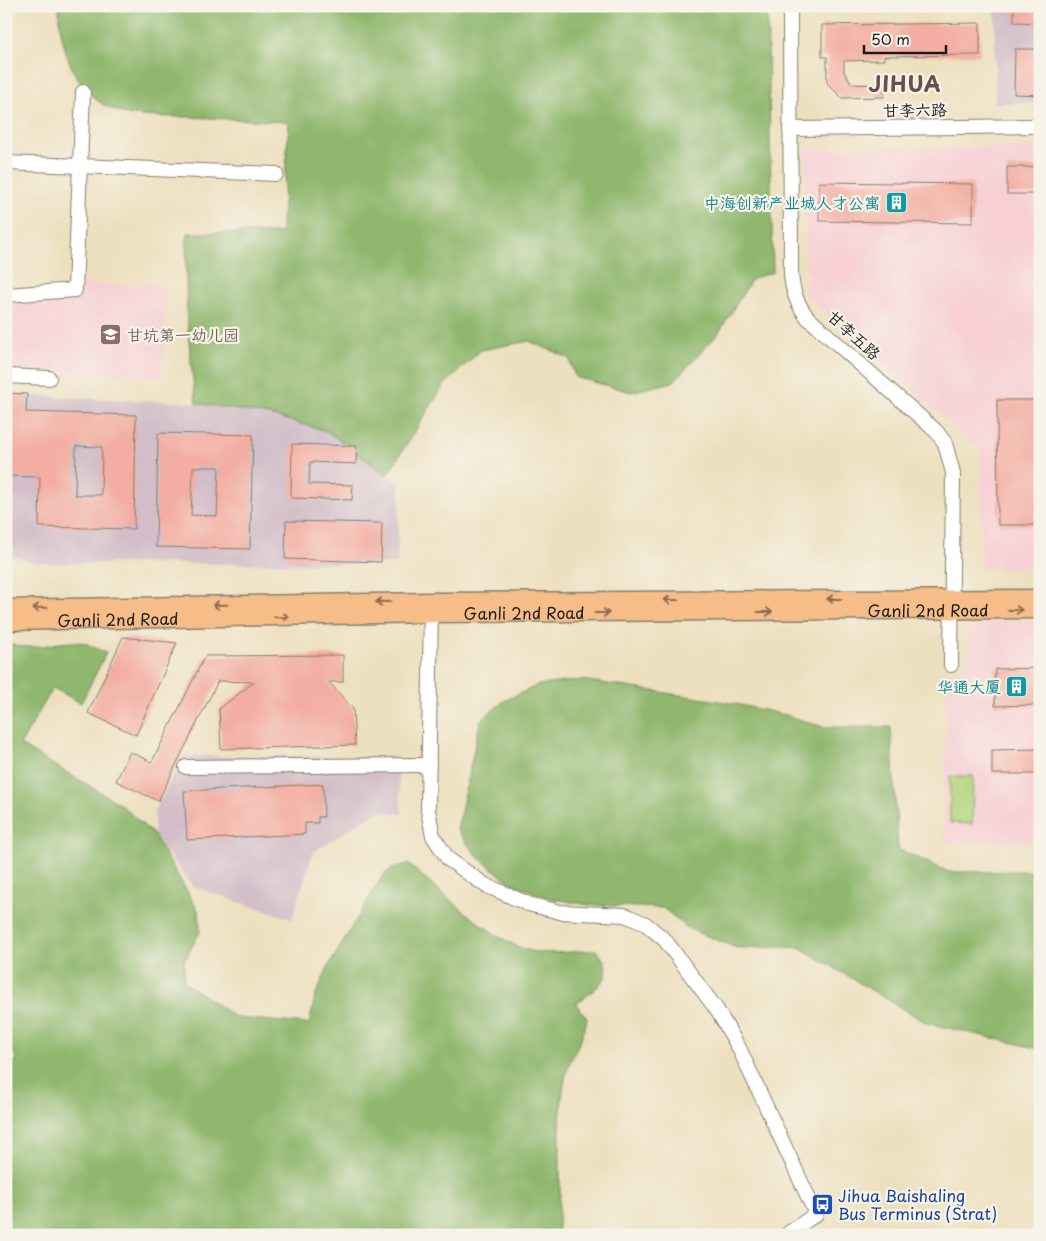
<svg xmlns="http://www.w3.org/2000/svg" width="1046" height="1241" viewBox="0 0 1046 1241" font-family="'Playpen Sans','LXGW WenKai TC',sans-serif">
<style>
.built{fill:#f7cfd4}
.industrial{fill:#d2bdc8}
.green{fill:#b4d67e;stroke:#68794d}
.forest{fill:#8fb76d;stroke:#566a44}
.building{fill:#f3ada2;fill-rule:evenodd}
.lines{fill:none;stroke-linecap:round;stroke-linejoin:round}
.minor-casing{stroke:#847e6e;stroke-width:16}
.major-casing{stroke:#847e6e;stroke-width:19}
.minor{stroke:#fff;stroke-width:14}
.major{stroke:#f7bd88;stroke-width:16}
.oneway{stroke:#8a6c52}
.labels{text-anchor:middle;stroke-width:4.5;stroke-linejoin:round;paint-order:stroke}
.street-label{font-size:16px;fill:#1c1c1c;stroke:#f7f3e8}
.culture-label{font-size:16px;fill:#0d838f;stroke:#f7f3e8;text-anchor:end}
.education-label{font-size:16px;fill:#785e54;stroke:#f7f3e8;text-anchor:start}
.transit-label{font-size:16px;fill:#164399;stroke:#f7f3e8;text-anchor:start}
.district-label{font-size:21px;font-weight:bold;letter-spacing:1px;fill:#674f4b;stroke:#f7f3e8}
</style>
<rect width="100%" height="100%" fill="#f7f3e8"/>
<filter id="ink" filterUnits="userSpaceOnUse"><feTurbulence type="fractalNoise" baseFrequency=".02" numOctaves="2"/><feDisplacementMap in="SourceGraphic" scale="10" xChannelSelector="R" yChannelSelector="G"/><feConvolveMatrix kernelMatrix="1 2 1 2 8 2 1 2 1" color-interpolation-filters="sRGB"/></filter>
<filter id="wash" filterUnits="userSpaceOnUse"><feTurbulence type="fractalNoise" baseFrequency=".0096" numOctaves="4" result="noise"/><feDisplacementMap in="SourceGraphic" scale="20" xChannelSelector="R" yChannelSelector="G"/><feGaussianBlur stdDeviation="1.12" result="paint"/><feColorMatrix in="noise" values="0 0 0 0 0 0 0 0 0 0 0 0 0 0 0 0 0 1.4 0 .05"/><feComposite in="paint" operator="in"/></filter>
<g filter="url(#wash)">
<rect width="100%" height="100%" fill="#ede0bf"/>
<g class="built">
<path d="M1040,147V567L981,568L980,450L806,295L805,149Z"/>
<path d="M84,284L167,285L162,378L56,370H6V302L59,299Z"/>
<path d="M969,620L1040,621V843L944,842L946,677L969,661Z"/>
</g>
<g class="industrial">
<rect x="995" y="6" width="45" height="97"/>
<path d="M6,395L196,403L269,415L327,431L400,485L397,564L36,563L6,554Z"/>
<path d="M184,756L396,757L402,814L377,811L313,852L292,919L193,887L154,835V811Z"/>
</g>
<path class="green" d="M950,776H973L972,824L950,823Z"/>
<g class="forest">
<path d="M59,6H767L773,272L752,279L718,334L673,382L631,392L575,377L569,358L529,341L481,350L444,385L387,475L327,431L269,415L196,403C188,346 184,291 187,233H281L289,122C256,120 223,119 190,117C163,116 128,120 104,105C71,85 59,42 59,6Z"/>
<path d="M6,642C34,655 57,638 84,643C91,645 99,650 106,653L81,703L53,688L20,745L120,804L154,835L199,912L200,932L184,961V982L237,1018L309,1024L315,997L327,969L383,875L395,867L408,864C439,889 494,943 531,951C553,955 574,951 596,950C621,977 596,987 576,1004L587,1018C584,1040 569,1057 565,1078C555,1129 564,1183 557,1235H6V1063L17,1060L6,1038Z"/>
<path d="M582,680L731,703L786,715L823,727H891L898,849L949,872L1040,871V1049L927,1023L799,947L737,948L689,929L663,908L589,905L549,898L510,883L476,855L457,830L480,721L504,701L538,685Z"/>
</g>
<g id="blocks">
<g class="building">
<path d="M1014,6H1040V23L1014,22Z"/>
<path d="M980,23V55L884,56V60L844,61V72L852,84L884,85V97L842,98L827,83V57H822V25Z"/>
<path d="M1015,49H1040V95L1014,94Z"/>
<rect x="1007" y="167" width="33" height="27"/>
<path d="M819,182L973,184V223L819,221Z"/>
<path d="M6,393L27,394L26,412L136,415L134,529L39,527L40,477L6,476ZM76,446L102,447L101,495H75Z"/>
<path d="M997,400H1040V525H998Z"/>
<path d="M158,433L253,435L250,549L156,547ZM193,467H219L217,516L191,515Z"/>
<path d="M292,444L357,446L356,464L310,462L309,484L353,485L352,500L291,498Z"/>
<path d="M286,521L382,523L381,562L285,559Z"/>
<path d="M123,637L177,643L136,735L88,713Z"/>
<path d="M343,655V682H329L353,709L355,745L221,749L219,709L254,682L218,681L158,801L116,781L130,752L152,762L205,656Z"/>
<path d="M1040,668V705L995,706V669Z"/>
<path d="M1040,749V774H992V750Z"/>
<path d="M323,784L324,817H318V823H305V834L187,840L184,791Z"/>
</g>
</g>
</g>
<g filter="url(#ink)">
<use href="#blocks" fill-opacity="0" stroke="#847e6e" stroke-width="1"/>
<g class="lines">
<defs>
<g id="minor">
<path d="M790,6L791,275C793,293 797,304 808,318L936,431L945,443L953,473L951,665"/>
<path d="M790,129L1040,126"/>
<path d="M6,163L276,174"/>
<path d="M6,295L75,290L83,92"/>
<path d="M6,376L49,378"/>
<path d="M431,604L428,810L433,836L448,859L485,885L528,904L560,912L625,915L646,924L665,940L717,1010L739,1048L816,1214L786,1235"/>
<path d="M186,767L429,765"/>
</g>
<g id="major">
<path d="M6,608L431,601L1040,598"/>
<path id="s1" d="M6,622L431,614L1040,610"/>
</g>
</defs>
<use href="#minor" class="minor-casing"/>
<use href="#major" class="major-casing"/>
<use href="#minor" class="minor"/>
<use href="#major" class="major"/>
</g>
<defs><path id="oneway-shaft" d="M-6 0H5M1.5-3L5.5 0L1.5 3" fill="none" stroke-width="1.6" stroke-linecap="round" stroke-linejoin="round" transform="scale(1.25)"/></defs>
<g class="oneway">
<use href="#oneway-shaft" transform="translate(834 599) rotate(180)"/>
<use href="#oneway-shaft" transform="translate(671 600) rotate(180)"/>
<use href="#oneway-shaft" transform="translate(383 602) rotate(179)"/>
<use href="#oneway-shaft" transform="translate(220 605) rotate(179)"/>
<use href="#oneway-shaft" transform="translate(40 608) rotate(179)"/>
<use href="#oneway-shaft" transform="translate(1015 610)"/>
<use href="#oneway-shaft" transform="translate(765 612)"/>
<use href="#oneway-shaft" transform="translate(602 613)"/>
<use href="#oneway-shaft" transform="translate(282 617) rotate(-1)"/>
</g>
</g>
<defs>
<symbol id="building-square" viewBox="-11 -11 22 22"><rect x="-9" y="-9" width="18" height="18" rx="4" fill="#0f9aa8" stroke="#f7f3e8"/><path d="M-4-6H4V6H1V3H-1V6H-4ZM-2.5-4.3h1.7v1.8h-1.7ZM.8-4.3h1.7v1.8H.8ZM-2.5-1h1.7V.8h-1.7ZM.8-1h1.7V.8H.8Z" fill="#fff"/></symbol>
<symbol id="school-square" viewBox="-11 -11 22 22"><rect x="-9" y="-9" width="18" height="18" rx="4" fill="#8d6e63" stroke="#f7f3e8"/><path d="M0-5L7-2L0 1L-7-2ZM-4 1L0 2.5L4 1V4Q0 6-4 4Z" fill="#fff"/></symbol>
<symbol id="bus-square" viewBox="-11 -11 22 22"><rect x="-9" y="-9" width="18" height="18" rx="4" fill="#1a4fb4" stroke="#f7f3e8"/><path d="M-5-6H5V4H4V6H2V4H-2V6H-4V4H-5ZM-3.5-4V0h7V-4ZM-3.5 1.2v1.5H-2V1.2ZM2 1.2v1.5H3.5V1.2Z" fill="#fff"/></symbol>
</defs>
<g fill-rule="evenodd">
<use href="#building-square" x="884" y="190" width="25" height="25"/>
<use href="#school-square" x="98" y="322" width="25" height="25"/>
<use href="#building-square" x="1004" y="674" width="25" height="25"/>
<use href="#bus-square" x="810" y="1192" width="25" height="25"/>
</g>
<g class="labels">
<g class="street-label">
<text transform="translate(915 110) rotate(-1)" y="6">甘李六路</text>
<text transform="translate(854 335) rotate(42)" y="6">甘李五路</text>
<text dy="6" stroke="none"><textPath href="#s1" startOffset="922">Ganli 2nd Road</textPath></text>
<text dy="6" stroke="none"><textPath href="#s1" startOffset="518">Ganli 2nd Road</textPath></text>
<text dy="6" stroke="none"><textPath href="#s1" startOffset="112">Ganli 2nd Road</textPath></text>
</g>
<g class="culture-label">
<text x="880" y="209">中海创新产业城人才公寓</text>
<text x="1001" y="693">华通大厦</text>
</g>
<g class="education-label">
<text x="127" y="341">甘坑第一幼儿园</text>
</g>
<g class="transit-label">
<text x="838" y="1202">Jihua Baishaling<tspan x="838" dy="18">Bus Terminus (Strat)</tspan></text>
</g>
<g class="district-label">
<text x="905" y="92">JIHUA</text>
</g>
</g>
<rect width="1046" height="1241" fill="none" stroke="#f7f3e8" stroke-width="25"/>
<path d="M864 45v8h82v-8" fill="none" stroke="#1c1c1c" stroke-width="2.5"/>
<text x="871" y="45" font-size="15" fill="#1c1c1c" stroke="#f7f3e8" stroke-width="4" paint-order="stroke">50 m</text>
</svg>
